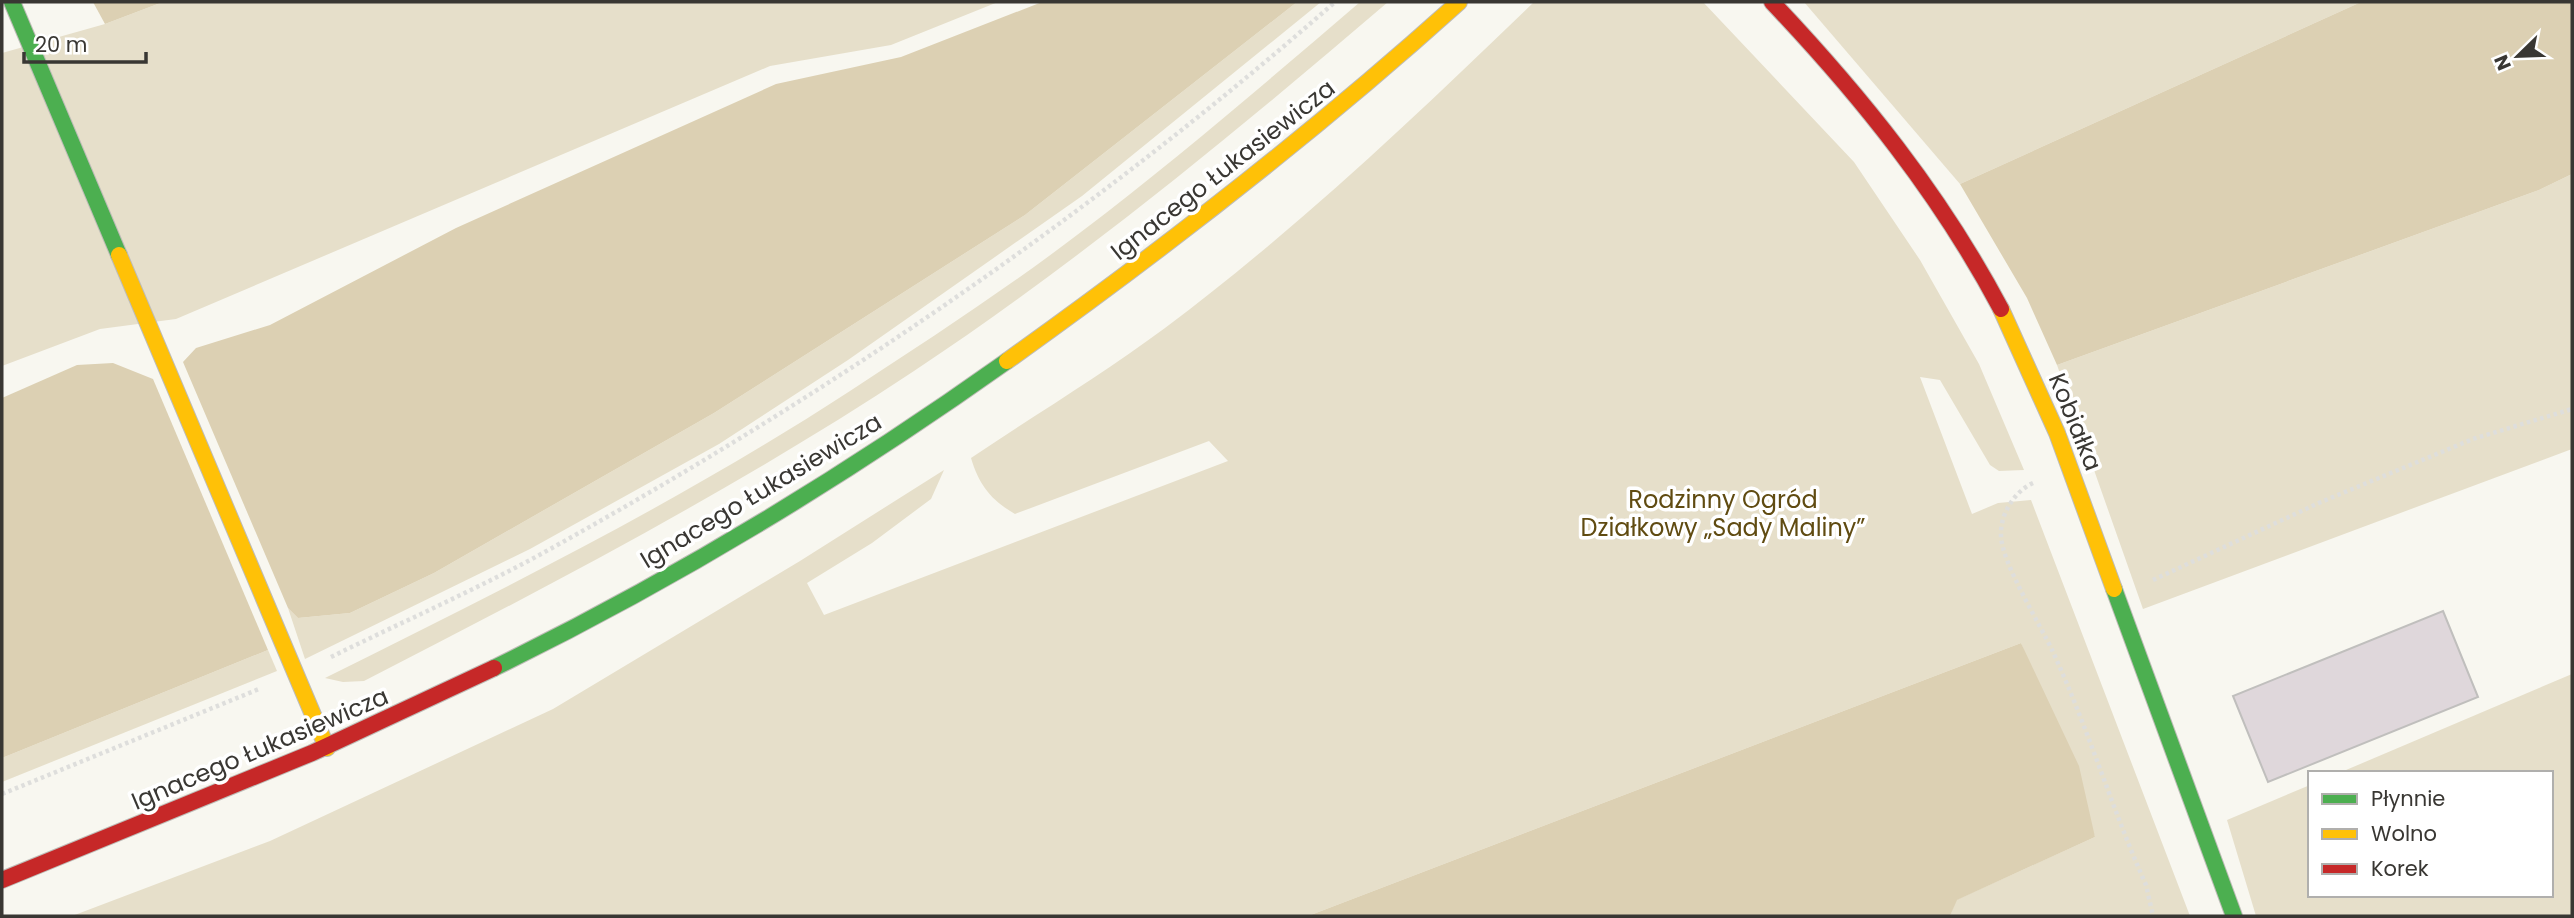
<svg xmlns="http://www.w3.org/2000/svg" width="2574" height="918" viewBox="0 0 2574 918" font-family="Poppins,sans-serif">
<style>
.green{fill:#e6dfca}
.forest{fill:#dcd0b3}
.building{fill:#dfd7db;stroke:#c0bfbd;stroke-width:2}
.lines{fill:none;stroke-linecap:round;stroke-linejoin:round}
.fast-casing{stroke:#bebcb7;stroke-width:18}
.slow-casing{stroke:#bebcb7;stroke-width:18}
.jam-casing{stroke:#bebcb7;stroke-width:18}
.path{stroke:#dededc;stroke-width:4.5;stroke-dasharray:3.5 3.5;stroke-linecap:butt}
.fast{stroke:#4caf50;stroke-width:16}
.slow{stroke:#ffc107;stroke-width:16}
.jam{stroke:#c62828;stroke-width:16}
.labels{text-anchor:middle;stroke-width:7;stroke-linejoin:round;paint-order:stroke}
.street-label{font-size:24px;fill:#393733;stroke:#fff}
.park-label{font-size:24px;fill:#604b11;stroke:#fff}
</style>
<rect width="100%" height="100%" fill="#f8f7f0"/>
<g class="green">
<path d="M163,2H998L891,45L770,66L176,319L100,329L2,366V53L105,24Z"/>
<path d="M1297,2H1321L1082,196L848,360L719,444L530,549L305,659L288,608L298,618L350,613L434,573L714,413L1025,215Z"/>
<path d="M1360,2H1388C1236,132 1081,260 914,371C739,487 551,585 364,681L343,682L325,678C504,589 683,500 850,391C928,340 1008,288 1081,232C1177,159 1269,80 1360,2Z"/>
<path d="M1534,2H1703L1854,162L1920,260L1979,364L2024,470L1999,471L1990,465L1940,380L1920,377L1972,514L1998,503L2031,500L2190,916H1950L1956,900L2095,837L2021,643L1308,916H72L270,841L553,709L800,561L944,470L931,499L872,543L807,583L824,615L1228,461L1209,441L1015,514C991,500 979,485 971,458C1035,415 1103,374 1165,328C1297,229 1416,116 1534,2Z"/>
<path d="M1804,2H2361L1960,184Z"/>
<path d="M2572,174V449L2143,609L2057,365L2539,190Z"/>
<path d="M268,650L277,671L2,782V758Z"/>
<path d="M2572,674V916H2256L2227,820L2310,785V895H2551V773H2339Z"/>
</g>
<g class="forest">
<path d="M93,2H163L105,24Z"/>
<path d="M1042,2H1297L1025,215L714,413L434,573L350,613L298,618L288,608L183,362L196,348L270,325L456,228L776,84L901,57Z"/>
<path d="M2361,2H2572V174L2539,190L2057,365L2027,298L1960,184Z"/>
<path d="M113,363L153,379L268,650L2,758V398L77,365Z"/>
<path d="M2021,643L2079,766L2095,837L1957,900L1950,916H1308Z"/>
</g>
<path class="building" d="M2443,611L2478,697L2268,782L2233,696Z"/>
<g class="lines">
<defs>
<g id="fast">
<path d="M12,2L119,255"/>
<path d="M2114,589L2234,916"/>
<path d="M494,668C672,581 845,476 1007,361"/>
</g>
<g id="slow">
<path d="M119,255L327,748"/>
<path d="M2001,309L2057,433L2114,589"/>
<path d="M1007,361C1164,249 1316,131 1459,2"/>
</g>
<g id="jam">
<path d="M1772,2C1861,96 1940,194 2001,309"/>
<path d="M2,880L312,753L494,668"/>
</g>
</defs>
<use href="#fast" class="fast-casing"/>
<use href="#slow" class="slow-casing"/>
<use href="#jam" class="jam-casing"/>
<g class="path">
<path d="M2033,483C2015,491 2000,514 2001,535C2001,562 2040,624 2053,652C2088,728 2112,809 2146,885L2153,916"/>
<path d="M2153,580L2321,502L2473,439L2572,409"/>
<path d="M331,657C398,624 466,594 532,559C818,402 1090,217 1335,2"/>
<path d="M2,794L259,689"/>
</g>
<use href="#fast" class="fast"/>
<use href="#slow" class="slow"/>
<use href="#jam" class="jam"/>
</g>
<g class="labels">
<g class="street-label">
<text transform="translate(1223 170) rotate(-38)" y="8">Ignacego Łukasiewicza</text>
<text transform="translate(2075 422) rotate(68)" y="8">Kobiałka</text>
<text transform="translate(761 491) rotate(-31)" y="8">Ignacego Łukasiewicza</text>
<text transform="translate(260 749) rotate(-23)" y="8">Ignacego Łukasiewicza</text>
</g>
<g class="park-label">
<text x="1723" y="508">Rodzinny Ogród<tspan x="1723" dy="28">Działkowy „Sady Maliny”</tspan></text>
</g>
</g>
<rect width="2574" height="918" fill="none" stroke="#393733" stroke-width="7"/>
<rect x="2308" y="771" width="245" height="126" fill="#ffffff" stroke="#b0afad" stroke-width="2"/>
<rect x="2322" y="794" width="35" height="10" fill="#4caf50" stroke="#b0afad" stroke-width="2"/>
<text x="2371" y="806" font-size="21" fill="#393733">Płynnie</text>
<rect x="2322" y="829" width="35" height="10" fill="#ffc107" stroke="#b0afad" stroke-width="2"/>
<text x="2371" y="841" font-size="21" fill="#393733">Wolno</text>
<rect x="2322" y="864" width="35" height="10" fill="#c62828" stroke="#b0afad" stroke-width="2"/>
<text x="2371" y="876" font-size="21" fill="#393733">Korek</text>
<g transform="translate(2518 56) rotate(247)" stroke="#ffffff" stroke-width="5" paint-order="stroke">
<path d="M0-5L12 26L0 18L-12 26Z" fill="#393733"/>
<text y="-10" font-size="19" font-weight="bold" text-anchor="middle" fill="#393733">N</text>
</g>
<path d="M24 52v10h122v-10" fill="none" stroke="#393733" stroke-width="3.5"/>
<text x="35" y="52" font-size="21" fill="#393733" stroke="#ffffff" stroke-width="5" paint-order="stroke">20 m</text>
</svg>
